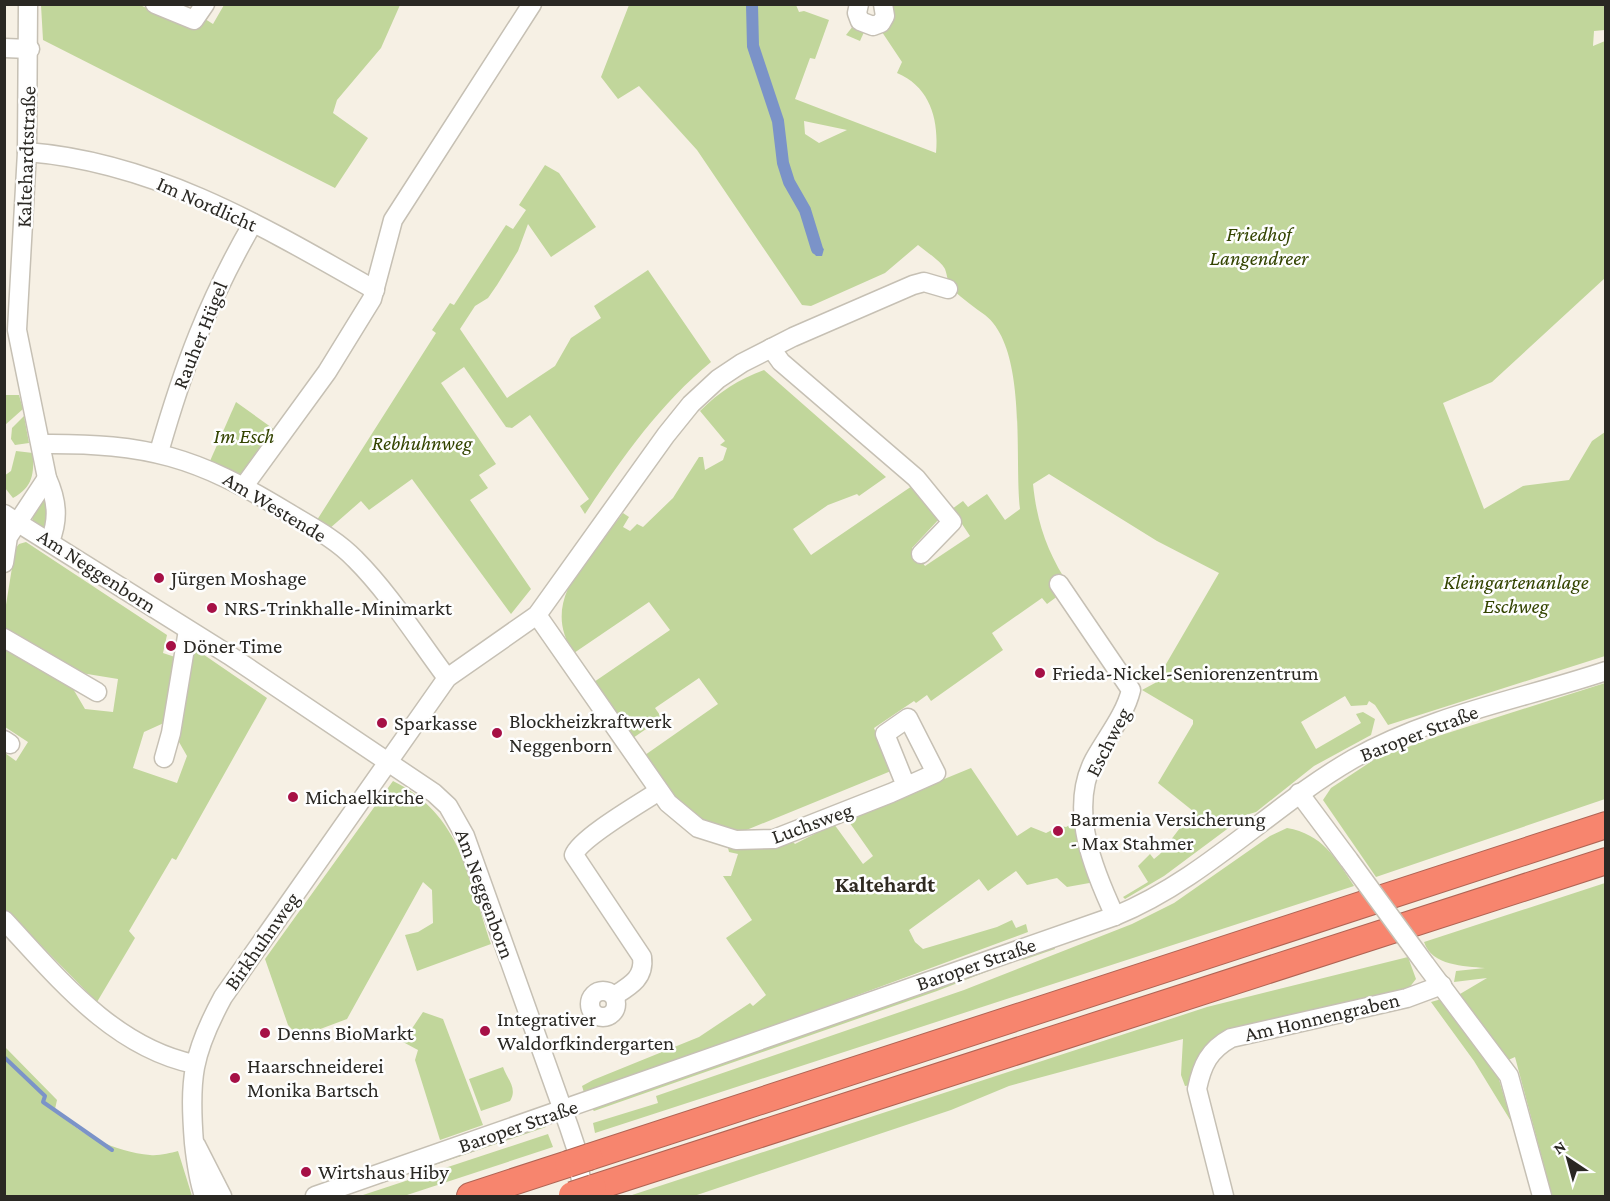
<svg xmlns="http://www.w3.org/2000/svg" width="1610" height="1201" viewBox="0 0 1610 1201" font-family="'Crimson Pro',serif">
<style>
.green{fill:#c1d69b;fill-rule:evenodd}
.water{fill:#7b93c8}
.lines{fill:none;stroke-linecap:round;stroke-linejoin:round}
.stream{stroke:#7b93c8;stroke-width:4}
.canal{stroke:#7b93c8;stroke-width:12}
.minor-casing{stroke:#c6c0b4;stroke-width:21}
.highway-casing{stroke:#af6454;stroke-width:28}
.minor{stroke:#fff;stroke-width:18}
.highway{stroke:#f7856e;stroke-width:26}
.minor-bridge-casing{stroke:#c6c0b4;stroke-width:21;stroke-linecap:butt}
.highway-bridge-casing{stroke:#af6454;stroke-width:28;stroke-linecap:butt}
.minor-bridge{stroke:#fff;stroke-width:18}
.highway-bridge{stroke:#f7856e;stroke-width:26}
.poi-dot{fill:#a61046;stroke:#fefefe;stroke-width:2}
.labels{text-anchor:middle;stroke-width:5;stroke-linejoin:round;paint-order:stroke}
.street-label{font-size:21px;fill:#2a2823;stroke:#fefefe}
.park-label{font-size:21px;font-style:italic;fill:#340;stroke:#fefefe}
.poi-label{font-size:21px;fill:#2a2823;stroke:#fefefe;text-anchor:start}
.neighbourhood-label{font-size:22px;font-weight:bold;fill:#302b22;stroke:#fefefe}
</style>
<rect width="100%" height="100%" fill="#f6f0e4"/>
<g class="green">
<path d="M41,5H140L181,24L205,19L213,24L224,5H400L381,48L337,100L333,113L368,138L335,188L43,40Z"/>
<path d="M629,5H796L799,12L804,11L829,20L815,59L810,58L795,99L936,153C939,119 930,87 897,73L902,62L882,32L887,5H1605V30L1594,31L1593,46L1605,41V278L1492,382L1443,403L1484,509L1523,486L1569,480L1592,441L1605,432V656L1388,725L1375,705L1369,701L1367,705L1351,706L1345,696L1301,722L1316,749L1361,723L1356,714L1363,712L1375,719L1371,735L1314,766L1256,812L1246,815L1164,876L1125,899L1123,897L1148,882L1138,866L1150,854L1154,859L1160,854L1193,811L1158,783L1193,724V720L1142,690L1155,683L1219,573L1157,541L1049,474L1033,484C1037,524 1048,554 1070,587L1047,604L1042,598L992,633L1003,650L931,701L927,695L916,703L914,701L874,728L891,771L744,831L712,826L679,804L645,755L718,704L699,678L655,708L662,718L633,738L594,682L670,630L649,602L574,653C537,600 592,555 623,513L629,517L623,527L630,531L637,524L643,527L673,498L699,457H703L705,470L723,460L727,448L720,445L725,441L700,411C720,391 738,380 764,370L886,477L859,496L857,494L828,505L793,529L811,555L912,486L940,518L912,548L925,566L970,536L952,509L963,501L968,507L987,494L1005,520L1020,509C1014,459 1028,349 985,315C975,308 963,299 953,290C947,284 948,277 945,269C941,261 925,251 918,245L885,273L811,306L802,305L697,150L639,86L618,99L601,77ZM804,121L847,130L819,143L805,134Z"/>
<path d="M853,26L864,32L860,41L846,35Z"/>
<path d="M545,165L559,173L596,227L551,257L528,224L518,251L497,285L488,298L475,306L460,329L507,398L555,366L571,338L601,318L594,306L648,270L711,362C659,405 622,458 585,514L580,506L589,499L530,415L512,428L506,427L464,367L441,383L496,464L479,475L488,488L470,500L531,589L511,614L412,479L369,510L361,501L329,529L317,520L436,333L432,330L450,303L454,305L506,225L513,229L526,210L519,205Z"/>
<path d="M5,395H19L23,409L5,425Z"/>
<path d="M236,402L275,430L244,472L240,474L210,461Z"/>
<path d="M24,416L29,443L15,445L11,439L12,428Z"/>
<path d="M16,451L33,453C34,474 33,487 13,498L5,488L4,476L11,471Z"/>
<path d="M48,492L47,526L40,528L33,524L32,513Z"/>
<path d="M26,542L167,635L163,653L175,657L166,722L144,732L133,768L177,783L187,756L179,742L189,653L194,648L267,698L176,860L172,858L129,931L135,938L97,1002L5,909V753L16,761L28,742L5,727V648L72,687L85,709L113,712L118,679L75,672L4,633L5,611L15,549L19,544Z"/>
<path d="M1605,683V799L1376,877L1323,800L1331,788L1375,759L1432,738Z"/>
<path d="M971,768L1017,836L1031,827L1046,833L1060,826L1066,827L1078,820L1095,882L1067,887L1057,878L1027,885L1016,871L988,891L979,879L909,930L915,942L923,949L997,927L1012,920L1016,928L1026,924L1028,932L585,1096L582,1086L593,1080L699,1037L750,1003L753,1006L766,995L726,938L752,920L723,876H731L738,854L729,852L728,848L765,849L793,842L795,844L834,824L863,864L873,856L847,819Z"/>
<path d="M393,781C461,814 469,879 491,944L417,971L405,935L418,932L433,923L432,890L423,882L347,1019L299,1037L288,1025L265,959Z"/>
<path d="M1287,828C1322,834 1336,858 1354,886L595,1133L593,1123L658,1103L656,1096L964,990L1132,924L1174,903L1270,836Z"/>
<path d="M1605,883V1196H1552L1515,1057L1506,1061L1460,994L1487,978L1454,982L1456,971L1485,968C1464,966 1432,966 1424,942Z"/>
<path d="M1054,945L1055,949L1023,960L1022,958L937,991L594,1111L590,1107Z"/>
<path d="M1408,957L1416,979L1405,993L1234,1030L1191,1085L1185,1086L1181,1075L1183,1039L1009,1086L951,1110L694,1196H629L1207,1007Z"/>
<path d="M1445,998L1495,1066L1512,1123L1474,1061L1431,1002Z"/>
<path d="M423,1012L443,1019L483,1125L440,1140L415,1060L418,1050L403,1042Z"/>
<path d="M5,1047L57,1100L55,1109C77,1134 116,1152 150,1155C159,1156 170,1153 178,1151L192,1196H5Z"/>
<path d="M503,1067C507,1079 518,1088 510,1101L481,1111L469,1079Z"/>
<path d="M544,1122L546,1127L344,1196H334Z"/>
<path d="M548,1134L553,1147L404,1196H360Z"/>
</g>
<path class="water" d="M812,239L824,249L822,256H816L812,250Z"/>
<g class="lines">
<path class="stream" d="M4,1057L45,1096L43,1102L112,1150"/>
<path class="canal" d="M752,5L753,46L778,121L783,163L789,182L805,210L817,249"/>
<defs>
<g id="minor">
<path d="M28,4L27,152L17,330L47,478C57,500 59,519 50,541"/>
<path d="M155,4L194,20L205,4"/>
<path d="M859,4L857,13L860,21L873,26L881,23L885,16L883,4"/>
<path d="M4,48L30,49"/>
<path d="M27,152C156,162 266,228 375,290"/>
<path d="M771,348L781,362L916,478L952,522L921,554"/>
<path d="M42,444C148,443 197,457 287,512C310,526 336,539 355,559C390,594 417,638 447,678"/>
<path d="M159,452C184,365 208,301 253,223"/>
<path d="M244,486L327,372L372,299L393,220L532,4"/>
<path d="M4,514L229,655L434,793L448,806L465,836L569,1127L577,1151L583,1196"/>
<path d="M4,563L8,537L47,478"/>
<path d="M1059,584L1131,690C1125,715 1106,738 1094,760C1068,810 1094,871 1115,916"/>
<path d="M537,615L668,803L698,828L736,840L774,839L891,793L936,773L908,718L885,734L906,786"/>
<path d="M4,638L97,692"/>
<path d="M4,740L10,744"/>
<path d="M164,758L171,733L188,630"/>
<path d="M1299,793L1349,860"/>
<path d="M4,920C58,978 113,1047 194,1064"/>
<path d="M1425,964L1509,1076L1542,1196"/>
<circle cx="603" cy="1004" r="13"/>
<path d="M614,996C630,986 645,978 642,957L574,855C580,838 641,803 659,791"/>
<path d="M196,1145L222,1196"/>
<path d="M204,1196C198,1178 196,1162 194,1143C189,1079 192,1054 223,997L447,678L537,615L666,435L691,404L718,379L742,363L793,337L913,285L924,282L948,289"/>
<path d="M315,1196L1115,916C1205,879 1270,807 1353,759C1431,715 1522,699 1606,671"/>
<path d="M1224,1196L1197,1089C1202,1065 1209,1050 1231,1038L1407,998L1442,985"/>
</g>
<g id="highway">
<path d="M589,1157L1606,825"/>
<path d="M593,1188L1606,861"/>
<path d="M470,1196L568,1164"/>
</g>
</defs>
<use href="#minor" class="minor-casing"/>
<use href="#highway" class="highway-casing"/>
<use href="#minor" class="minor"/>
<use href="#highway" class="highway"/>
<defs>
<path id="minor-bridge" d="M1349,860L1425,964"/>
<g id="highway-bridge">
<path d="M568,1164L589,1157"/>
<path d="M572,1195L593,1188"/>
</g>
</defs>
<use href="#minor-bridge" class="minor-bridge-casing"/>
<use href="#highway-bridge" class="highway-bridge-casing"/>
<use href="#minor-bridge" class="minor-bridge"/>
<use href="#highway-bridge" class="highway-bridge"/>
</g>
<g class="poi-dot">
<circle cx="159" cy="578" r="6"/>
<circle cx="212" cy="608" r="6"/>
<circle cx="171" cy="646" r="6"/>
<circle cx="1040" cy="673" r="6"/>
<circle cx="382" cy="723" r="6"/>
<circle cx="497" cy="733" r="6"/>
<circle cx="293" cy="797" r="6"/>
<circle cx="1058" cy="831" r="6"/>
<circle cx="485" cy="1031" r="6"/>
<circle cx="265" cy="1033" r="6"/>
<circle cx="235" cy="1078" r="6"/>
<circle cx="306" cy="1172" r="6"/>
</g>
<g class="labels">
<g class="street-label">
<text transform="translate(26 157) rotate(-88)" y="7">Kaltehardtstraße</text>
<text transform="translate(207 204) rotate(24)" y="7">Im Nordlicht</text>
<text transform="translate(200 335) rotate(-68)" y="7">Rauher Hügel</text>
<text transform="translate(275 507) rotate(31)" y="7">Am Westende</text>
<text transform="translate(97 571) rotate(33)" y="7">Am Neggenborn</text>
<text transform="translate(1419 733) rotate(-21)" y="7">Baroper Straße</text>
<text transform="translate(1108 742) rotate(-63)" y="7">Eschweg</text>
<text transform="translate(812 823) rotate(-20)" y="7">Luchsweg</text>
<text transform="translate(485 894) rotate(70)" y="7">Am Neggenborn</text>
<text transform="translate(262 941) rotate(-55)" y="7">Birkhuhnweg</text>
<text transform="translate(976 964) rotate(-19)" y="7">Baroper Straße</text>
<text transform="translate(1322 1017) rotate(-13)" y="7">Am Honnengraben</text>
<text transform="translate(518 1126) rotate(-19)" y="7">Baroper Straße</text>
</g>
<g class="park-label">
<text x="1259" y="241">Friedhof<tspan x="1259" dy="24">Langendreer</tspan></text>
<text x="244" y="443">Im Esch</text>
<text x="422" y="450">Rebhuhnweg</text>
<text x="1516" y="589">Kleingartenanlage<tspan x="1516" dy="24">Eschweg</tspan></text>
</g>
<g class="poi-label">
<text x="171" y="585">Jürgen Moshage</text>
<text x="224" y="615">NRS-Trinkhalle-Minimarkt</text>
<text x="183" y="653">Döner Time</text>
<text x="1052" y="680">Frieda-Nickel-Seniorenzentrum</text>
<text x="509" y="728">Blockheizkraftwerk<tspan x="509" dy="24">Neggenborn</tspan></text>
<text x="394" y="730">Sparkasse</text>
<text x="305" y="804">Michaelkirche</text>
<text x="1070" y="826">Barmenia Versicherung<tspan x="1070" dy="24">- Max Stahmer</tspan></text>
<text x="497" y="1026">Integrativer<tspan x="497" dy="24">Waldorfkindergarten</tspan></text>
<text x="277" y="1040">Denns BioMarkt</text>
<text x="247" y="1073">Haarschneiderei<tspan x="247" dy="24">Monika Bartsch</tspan></text>
<text x="318" y="1179">Wirtshaus Hiby</text>
</g>
<g class="neighbourhood-label">
<text x="885" y="892">Kaltehardt</text>
</g>
</g>
<rect width="1610" height="1201" fill="none" stroke="#2a2823" stroke-width="12"/>
<g transform="translate(1568 1159) rotate(324)" stroke="#fefefe" stroke-width="4.5" paint-order="stroke">
<path d="M0-4.5L10 22L0 15L-10 22Z" fill="#2a2823"/>
<text y="-9" font-size="16" font-weight="bold" text-anchor="middle" fill="#2a2823">N</text>
</g>
</svg>
